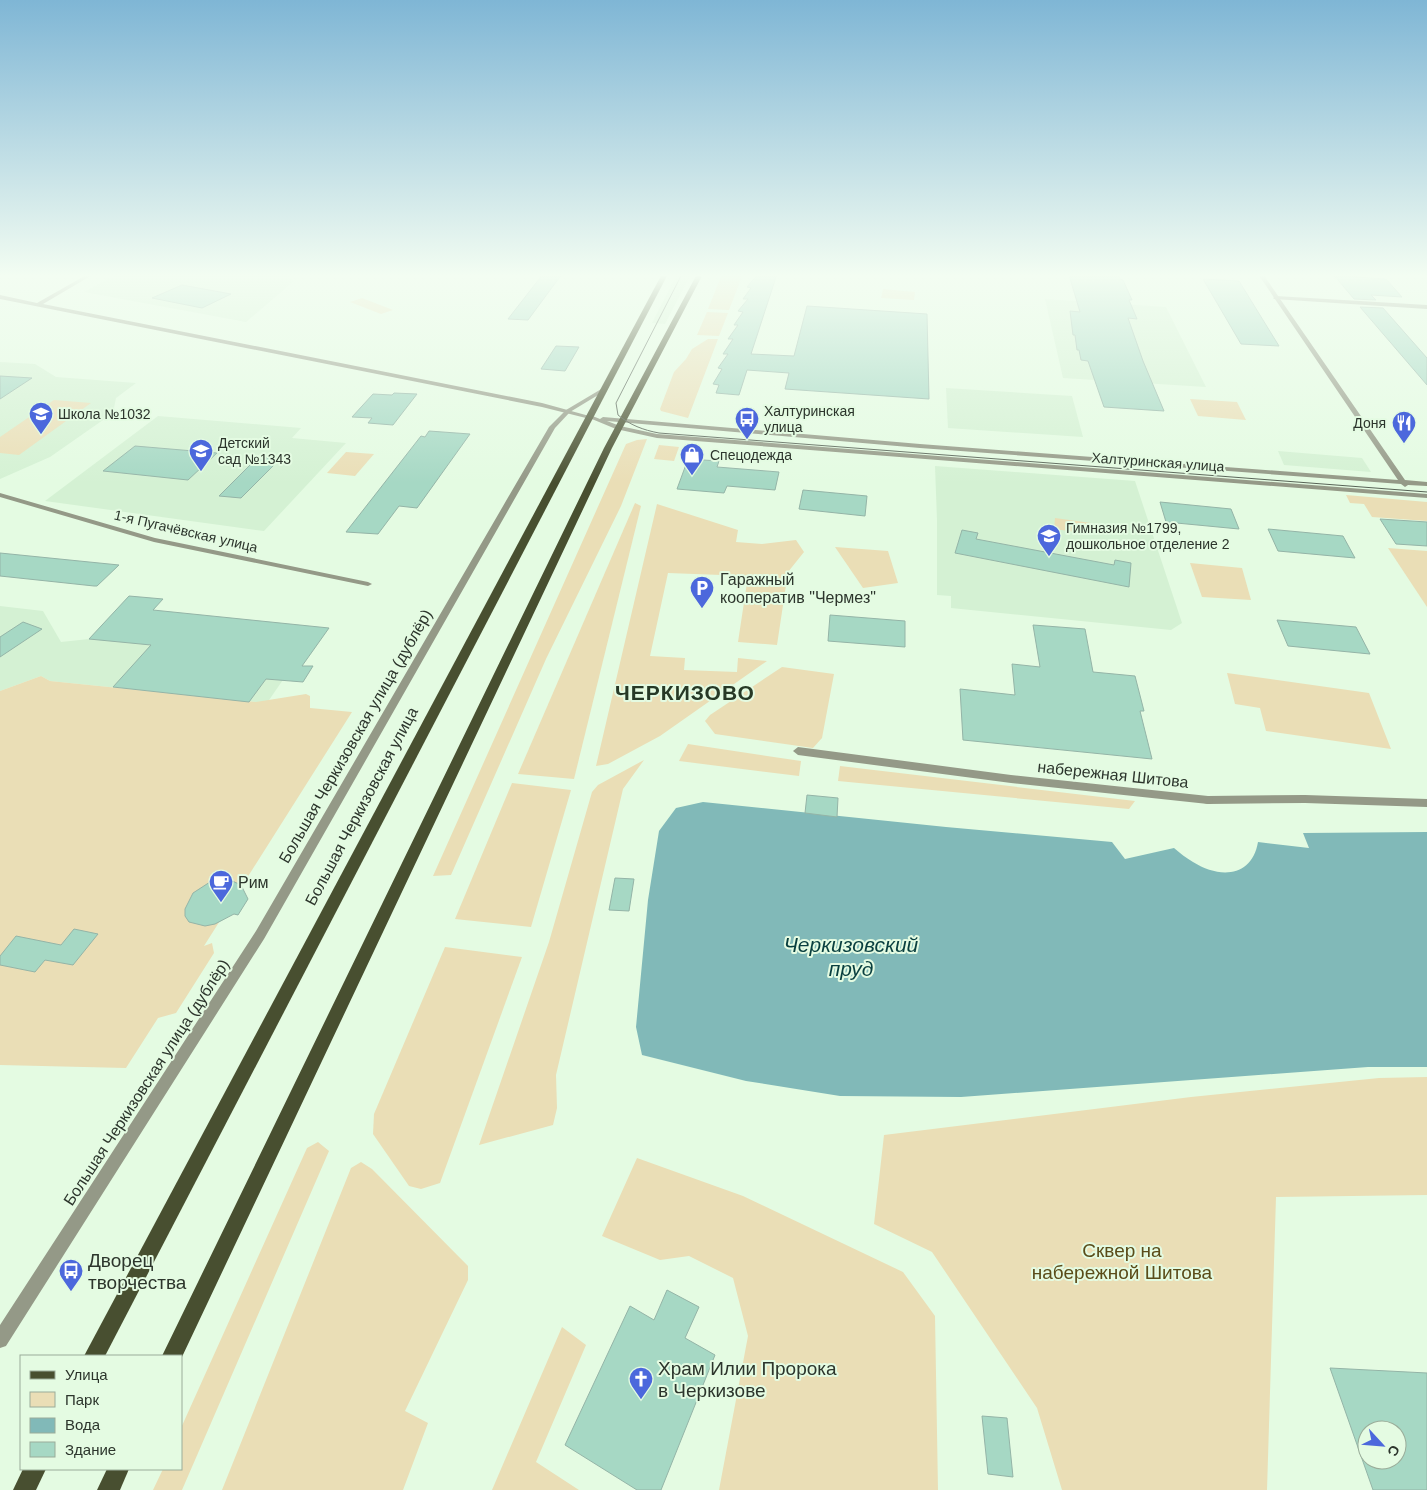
<svg xmlns="http://www.w3.org/2000/svg" width="1427" height="1490" viewBox="0 0 1427 1490" font-family="Arial,sans-serif">
<style>
.built{fill:#d4f1d3}
.green{fill:#eadeb6}
.water{fill:#81b9b8}
.building{fill:#a6d8c4;stroke:#94b4a7;fill-rule:evenodd}
.lines{fill:none;stroke-linecap:round;stroke-linejoin:round}
.pedestrian{fill:#949987;fill-rule:evenodd}
.minor{fill:#949987;fill-rule:evenodd}
.tertiary{fill:#949987;fill-rule:evenodd}
.primary{fill:#484f30;fill-rule:evenodd}
.tram{stroke:#576356;stroke-width:1}
.labels{text-anchor:middle;stroke-width:4;stroke-linejoin:round;paint-order:stroke}
.far-poi-label{font-size:14px;fill:#2c352c;stroke:#e4fbe2;text-anchor:start}
.far-street-label{font-size:14px;fill:#2c352c;stroke:#e4fbe2}
.poi-label{font-size:16px;fill:#2c352c;stroke:#e4fbe2;text-anchor:start}
.street-label{font-size:16px;fill:#2c352c;stroke:#e4fbe2}
.near-park-label{font-size:19px;fill:#5a4c19;stroke:#e4fbe2}
.near-poi-label{font-size:19px;fill:#2c352c;stroke:#e4fbe2;text-anchor:start}
.district-label{font-size:21px;font-weight:bold;letter-spacing:1px;fill:#273926;stroke:#e4fbe2}
.near-water-label{font-size:21px;font-style:italic;fill:#093f3f;stroke:#e4fbe2}
</style>
<rect width="100%" height="100%" fill="#e4fbe2"/>
<g class="built">
<path d="M117,274H286L293,282L246,322L84,292Z"/>
<path d="M677,274H691L665,324L652,323Z"/>
<path d="M1045,299L1166,307L1206,387L1063,378Z"/>
<path d="M0,362L35,364L56,377L136,383L116,398L113,413L50,457L0,479Z"/>
<path d="M946,388L1072,396L1083,437L948,428Z"/>
<path d="M158,416L301,428L292,438L346,443L264,531L45,501Z"/>
<path d="M1278,451L1362,458L1371,472L1284,465Z"/>
<path d="M935,466L1135,481L1182,623L1171,630L951,608V596L937,595V520Z"/>
<path d="M0,606L43,611L61,642L89,639L298,658L267,703L50,681L41,676L0,691Z"/>
</g>
<g class="green">
<path d="M722,274H743L729,310L708,309Z"/>
<path d="M883,289L915,292L914,300L881,298Z"/>
<path d="M362,298L393,310L381,314L350,302Z"/>
<path d="M707,312L728,313L719,336L697,335Z"/>
<path d="M708,339H718L688,418L661,411L660,409L674,372L686,359L692,349Z"/>
<path d="M1190,399L1237,402L1246,420L1198,416Z"/>
<path d="M54,400L91,403L19,455L0,453V437Z"/>
<path d="M647,439L621,506L546,659L451,875L433,876L626,444L637,440Z"/>
<path d="M659,445L679,447L674,461L654,459Z"/>
<path d="M346,452L374,454L355,476L327,473Z"/>
<path d="M1346,495L1427,502V521L1372,517L1364,504L1350,503Z"/>
<path d="M635,503L641,506L574,779L518,774Z"/>
<path d="M657,504L738,530L736,542L762,544L796,540L804,552L788,572L777,645L738,642L748,576L668,573L650,656L685,658L684,670L737,672L738,658L767,661L660,736L608,764L596,766Z"/>
<path d="M1055,518L1091,523V534L1054,529Z"/>
<path d="M835,547L888,551L898,583L863,588Z"/>
<path d="M1388,548L1427,551V607Z"/>
<path d="M1190,563L1242,568L1251,600L1202,597Z"/>
<path d="M782,667L834,674L822,738L813,748L715,734L705,721L710,715Z"/>
<path d="M1227,673L1369,693L1391,749L1266,731L1260,708L1235,704Z"/>
<path d="M41,676L50,681L256,702L306,694L310,696V708L352,712L204,946L212,943L214,953L176,1013L158,1018L126,1068L0,1065V691Z"/>
<path d="M688,744L801,761L799,776L679,761Z"/>
<path d="M644,760L623,789L556,1075L557,1108L553,1125L479,1145L549,942L592,792L598,785Z"/>
<path d="M840,766L1135,801L1129,809L838,781Z"/>
<path d="M512,783L571,790L531,927L455,919Z"/>
<path d="M445,947L522,957L440,1183L421,1189L409,1186L373,1134L374,1114Z"/>
<path d="M1427,1077V1195L1276,1197L1267,1490H1062L1037,1408L932,1252L874,1224L884,1135L1191,1097L1379,1078Z"/>
<path d="M318,1142L329,1151L182,1490H153L163,1469H181V1428L307,1148Z"/>
<path d="M637,1158L743,1196L903,1272L935,1316L938,1490H719L748,1336L733,1278L689,1256L660,1260L602,1236Z"/>
<path d="M361,1162L372,1169L468,1266V1280L405,1411L428,1423L403,1490H222L351,1168Z"/>
<path d="M562,1327L586,1345L536,1462L579,1490H492Z"/>
</g>
<path class="water" d="M703,802L946,827L1112,842L1125,859L1174,848C1180,853 1186,858 1193,862C1220,879 1252,877 1258,842L1309,848L1303,833L1427,832V1067H1368L961,1097L840,1096L746,1081L642,1055L636,1027L648,900L659,831L676,808Z"/>
<g class="building">
<path d="M543,274H562L528,320L508,319Z"/>
<path d="M758,274H777L751,354L794,356L807,306L927,314L929,399L785,389L789,373L747,370L739,395L716,393L719,385L713,384L722,369L718,368L728,354H723L733,339H728L738,325H734L743,312L738,311L748,299H743L751,288L747,287Z"/>
<path d="M1091,274H1118L1120,279L1123,280L1132,300H1129L1137,319L1128,318L1143,361L1164,411L1104,407L1088,361L1081,360L1079,350H1077L1075,335H1073L1070,311L1080,312L1069,275L1092,277Z"/>
<path d="M1333,274H1352L1355,277L1386,279L1402,297L1371,295L1376,300L1354,299Z"/>
<path d="M1203,279L1239,281L1279,346L1241,344Z"/>
<path d="M182,285L231,294L202,308L152,298Z"/>
<path d="M1360,307L1383,308L1427,358V385Z"/>
<path d="M556,346L579,347L565,371L541,369Z"/>
<path d="M0,376L32,378L0,399Z"/>
<path d="M394,393L417,394L393,425L368,423L372,418L352,417L373,394L392,395Z"/>
<path d="M429,431L470,434L417,508L399,506L378,534L346,532L421,436L425,437Z"/>
<path d="M135,446L217,453L188,480L103,471Z"/>
<path d="M258,457L280,459L241,498L219,496Z"/>
<path d="M688,459L719,461L717,467L779,472L775,490L727,486L724,493L677,489Z"/>
<path d="M803,490L867,496L865,516L799,509Z"/>
<path d="M1160,502L1231,509L1239,529L1166,522Z"/>
<path d="M1380,519L1427,522V546L1396,544Z"/>
<path d="M1268,529L1343,536L1355,558L1278,551Z"/>
<path d="M962,530L978,533L976,539L1114,565L1115,560L1131,563L1129,587L955,553Z"/>
<path d="M0,553L119,565L97,586H94L0,576Z"/>
<path d="M129,596L163,599L153,610L329,628L302,666H313L303,682L266,679L249,702L113,687L151,645L89,639Z"/>
<path d="M830,615L905,621V647L828,641Z"/>
<path d="M1277,620L1356,627L1370,654L1288,646Z"/>
<path d="M23,622L42,629L0,657V637Z"/>
<path d="M1033,625L1085,629L1093,672L1135,676L1144,711H1140L1152,759L963,740L960,689L1015,695L1012,664L1040,667Z"/>
<path d="M807,795L838,798L837,817L805,813Z"/>
<path d="M615,878L634,879L629,911L609,910Z"/>
<path d="M228,879L241,885L248,899L238,915L234,914L215,924L205,926L189,922L185,916V909L193,893L210,882Z"/>
<path d="M74,929L98,934L73,965L45,960L35,972L0,965V956L16,936L61,945Z"/>
<path d="M667,1290L699,1307L685,1338L715,1355L661,1490H637L565,1445L630,1306L654,1320Z"/>
<path d="M1330,1368L1427,1373V1490H1373ZM1367,1430H1397V1460H1367Z"/>
<path d="M982,1416L1007,1418L1013,1477L988,1474Z"/>
</g>
<g class="lines">
<path class="pedestrian" d="M1305,795L1427,799V807L1305,803L1208,804L1204,803L1203,800L1204,797L1208,796Z"/>
<g class="minor">
<path d="M88,274H94L43,304L542,403L593,417L590,419L542,407L0,299V295L37,303Z"/>
<path d="M1276,296L1427,305V309L1274,299L1273,298Z"/>
<path d="M0,493L155,538L368,582L372,584L368,586L154,542L0,497Z"/>
<path d="M798,747L1011,775L1208,796L1212,797L1213,800L1212,803L1208,804L1011,783L798,755L793,751Z"/>
</g>
<g class="tertiary">
<path d="M1258,274H1263L1405,480L1427,482V486L1408,485L1405,487L1401,484L920,448L607,421L620,426L657,434L1427,494V498L657,438L616,429L587,417L590,415L600,419L603,417L920,444L1398,480Z"/>
<path d="M603,388L608,389L570,412L555,428L264,939L6,1346L0,1348V1325L256,931L549,427L566,410Z"/>
</g>
<g class="primary">
<path d="M662,274H668L105,1356H84Z"/>
<path d="M697,274H703L612,448L181,1359V1356H162L604,448Z"/>
<path d="M23,1469H46L36,1490H13Z"/>
<path d="M107,1469H129L120,1490H97Z"/>
</g>
<path class="tram" d="M682,274L616,403L618,415C630,425 643,430 659,433L1427,492"/>
</g>
<linearGradient id="sky" x2="0" y2="1"><stop stop-color="#7fb6d5"/><stop offset="0.57" stop-color="#f3fdf2"/><stop offset="1" stop-color="#f3fdf2" stop-opacity="0"/></linearGradient>
<rect width="1427" height="483" fill="url(#sky)"/>
<defs>
<symbol id="school-pin" viewBox="-11 -11 22 30"><path d="M0 17L-7.5 6A9.5 9.5 0 1 1 7.5 6Z" fill="#4c68dc" stroke="#e4fbe2"/><path d="M0-5L7-2L0 1L-7-2ZM-4 1L0 2.5L4 1V4Q0 6-4 4Z" fill="#fff"/></symbol>
<symbol id="bus-pin" viewBox="-11 -11 22 30"><path d="M0 17L-7.5 6A9.5 9.5 0 1 1 7.5 6Z" fill="#4c68dc" stroke="#e4fbe2"/><path d="M-5-6H5V4H4V6H2V4H-2V6H-4V4H-5ZM-3.5-4V0h7V-4ZM-3.5 1.2v1.5H-2V1.2ZM2 1.2v1.5H3.5V1.2Z" fill="#fff"/></symbol>
<symbol id="restaurant-pin" viewBox="-11 -11 22 30"><path d="M0 17L-7.5 6A9.5 9.5 0 1 1 7.5 6Z" fill="#4c68dc" stroke="#e4fbe2"/><path d="M-5-6h1v4h1v-4h1v4h1v-4h1v5L-1.5 .5V6h-2V.5L-5-1ZM5-6V6H3V1.5H1.5Q1.5-4 5-6Z" fill="#fff"/></symbol>
<symbol id="shop-pin" viewBox="-11 -11 22 30"><path d="M0 17L-7.5 6A9.5 9.5 0 1 1 7.5 6Z" fill="#4c68dc" stroke="#e4fbe2"/><path d="M-5-2.5h2.3a2.7 3.5 0 0 1 5.4 0H5L5.5 6h-11ZM-1.5-2.5h3a1.5 2.3 0 0 0-3 0Z" fill="#fff"/></symbol>
<symbol id="parking-pin" viewBox="-11 -11 22 30"><path d="M0 17L-7.5 6A9.5 9.5 0 1 1 7.5 6Z" fill="#4c68dc" stroke="#e4fbe2"/><path d="M-3.5-5.5H1a3.5 3.5 0 0 1 0 7H-1V5.5H-3.5ZM-1-3.4V-.6H.8a1.4 1.4 0 0 0 0-2.8Z" fill="#fff"/></symbol>
<symbol id="cafe-pin" viewBox="-11 -11 22 30"><path d="M0 17L-7.5 6A9.5 9.5 0 1 1 7.5 6Z" fill="#4c68dc" stroke="#e4fbe2"/><path d="M-5.5-4.5H6V0H3Q3 3.5 0 3.5H-2.5Q-5.5 3.5-5.5 0ZM3-3.2v2h1.7v-2ZM-6 4.5H4V6H-6Z" fill="#fff"/></symbol>
<symbol id="church-pin" viewBox="-11 -11 22 30"><path d="M0 17L-7.5 6A9.5 9.5 0 1 1 7.5 6Z" fill="#4c68dc" stroke="#e4fbe2"/><path d="M-1.2-6h2.4v3.5h3.3v2.4h-3.3V6h-2.4V-.1h-3.3v-2.4h3.3Z" fill="#fff"/></symbol>
</defs>
<g fill-rule="evenodd">
<use href="#school-pin" x="27" y="400" width="28" height="38"/>
<use href="#bus-pin" x="733" y="405" width="28" height="38"/>
<use href="#restaurant-pin" x="1390" y="409" width="28" height="38"/>
<use href="#school-pin" x="187" y="437" width="28" height="38"/>
<use href="#shop-pin" x="678" y="441" width="28" height="38"/>
<use href="#school-pin" x="1035" y="522" width="28" height="38"/>
<use href="#parking-pin" x="688" y="574" width="28" height="38"/>
<use href="#cafe-pin" x="207" y="868" width="28" height="38"/>
<use href="#bus-pin" x="57" y="1257" width="28" height="38"/>
<use href="#church-pin" x="627" y="1365" width="28" height="38"/>
</g>
<g class="labels">
<g class="far-poi-label">
<text x="764" y="416">Халтуринская<tspan x="764" dy="16">улица</tspan></text>
<text x="58" y="419">Школа №1032</text>
<text x="1386" y="428" text-anchor="end">Доня</text>
<text x="218" y="448">Детский<tspan x="218" dy="16">сад №1343</tspan></text>
<text x="710" y="460">Спецодежда</text>
<text x="1066" y="533">Гимназия №1799,<tspan x="1066" dy="16">дошкольное отделение 2</tspan></text>
</g>
<g class="far-street-label">
<text transform="translate(1158 462) rotate(4)" y="5">Халтуринская улица</text>
<text transform="translate(186 531) rotate(13)" y="5">1-я Пугачёвская улица</text>
</g>
<g class="poi-label">
<text x="720" y="585">Гаражный<tspan x="720" dy="18">кооператив "Чермез"</tspan></text>
<text x="238" y="888">Рим</text>
</g>
<g class="street-label">
<text transform="translate(355 736) rotate(-60)" y="6">Большая Черкизовская улица (дублёр)</text>
<text transform="translate(1113 774) rotate(6)" y="6">набережная Шитова</text>
<text transform="translate(361 806) rotate(-62)" y="6">Большая Черкизовская улица</text>
<text transform="translate(146 1082) rotate(-57)" y="6">Большая Черкизовская улица (дублёр)</text>
</g>
<g class="near-park-label">
<text x="1122" y="1257">Сквер на<tspan x="1122" dy="22">набережной Шитова</tspan></text>
</g>
<g class="near-poi-label">
<text x="88" y="1267">Дворец<tspan x="88" dy="22">творчества</tspan></text>
<text x="658" y="1375">Храм Илии Пророка<tspan x="658" dy="22">в Черкизове</tspan></text>
</g>
<g class="district-label">
<text x="685" y="700">ЧЕРКИЗОВО</text>
</g>
<g class="near-water-label">
<text x="851" y="952">Черкизовский<tspan x="851" dy="24">пруд</tspan></text>
</g>
</g>
<rect x="20" y="1355" width="162" height="115" fill="#e4fbe2" stroke="#9aac99"/>
<rect x="30" y="1371" width="25" height="8" fill="#484f30" stroke="#9aac99"/>
<text x="65" y="1380" font-size="15" fill="#2c352c">Улица</text>
<rect x="30" y="1392" width="25" height="15" fill="#eadeb6" stroke="#9aac99"/>
<text x="65" y="1405" font-size="15" fill="#2c352c">Парк</text>
<rect x="30" y="1418" width="25" height="15" fill="#81b9b8" stroke="#9aac99"/>
<text x="65" y="1430" font-size="15" fill="#2c352c">Вода</text>
<rect x="30" y="1442" width="25" height="15" fill="#a6d8c4" stroke="#9aac99"/>
<text x="65" y="1455" font-size="15" fill="#2c352c">Здание</text>
<g transform="translate(1382 1445) rotate(116)"><circle r="24" fill="#e4fbe2" stroke="#9aac99"/>
<path d="M0-4L9 19L0 12L-9 19Z" fill="#4c68dc"/>
<text y="-8" font-size="14" font-weight="bold" text-anchor="middle" fill="#2c352c">С</text>
</g>
</svg>
